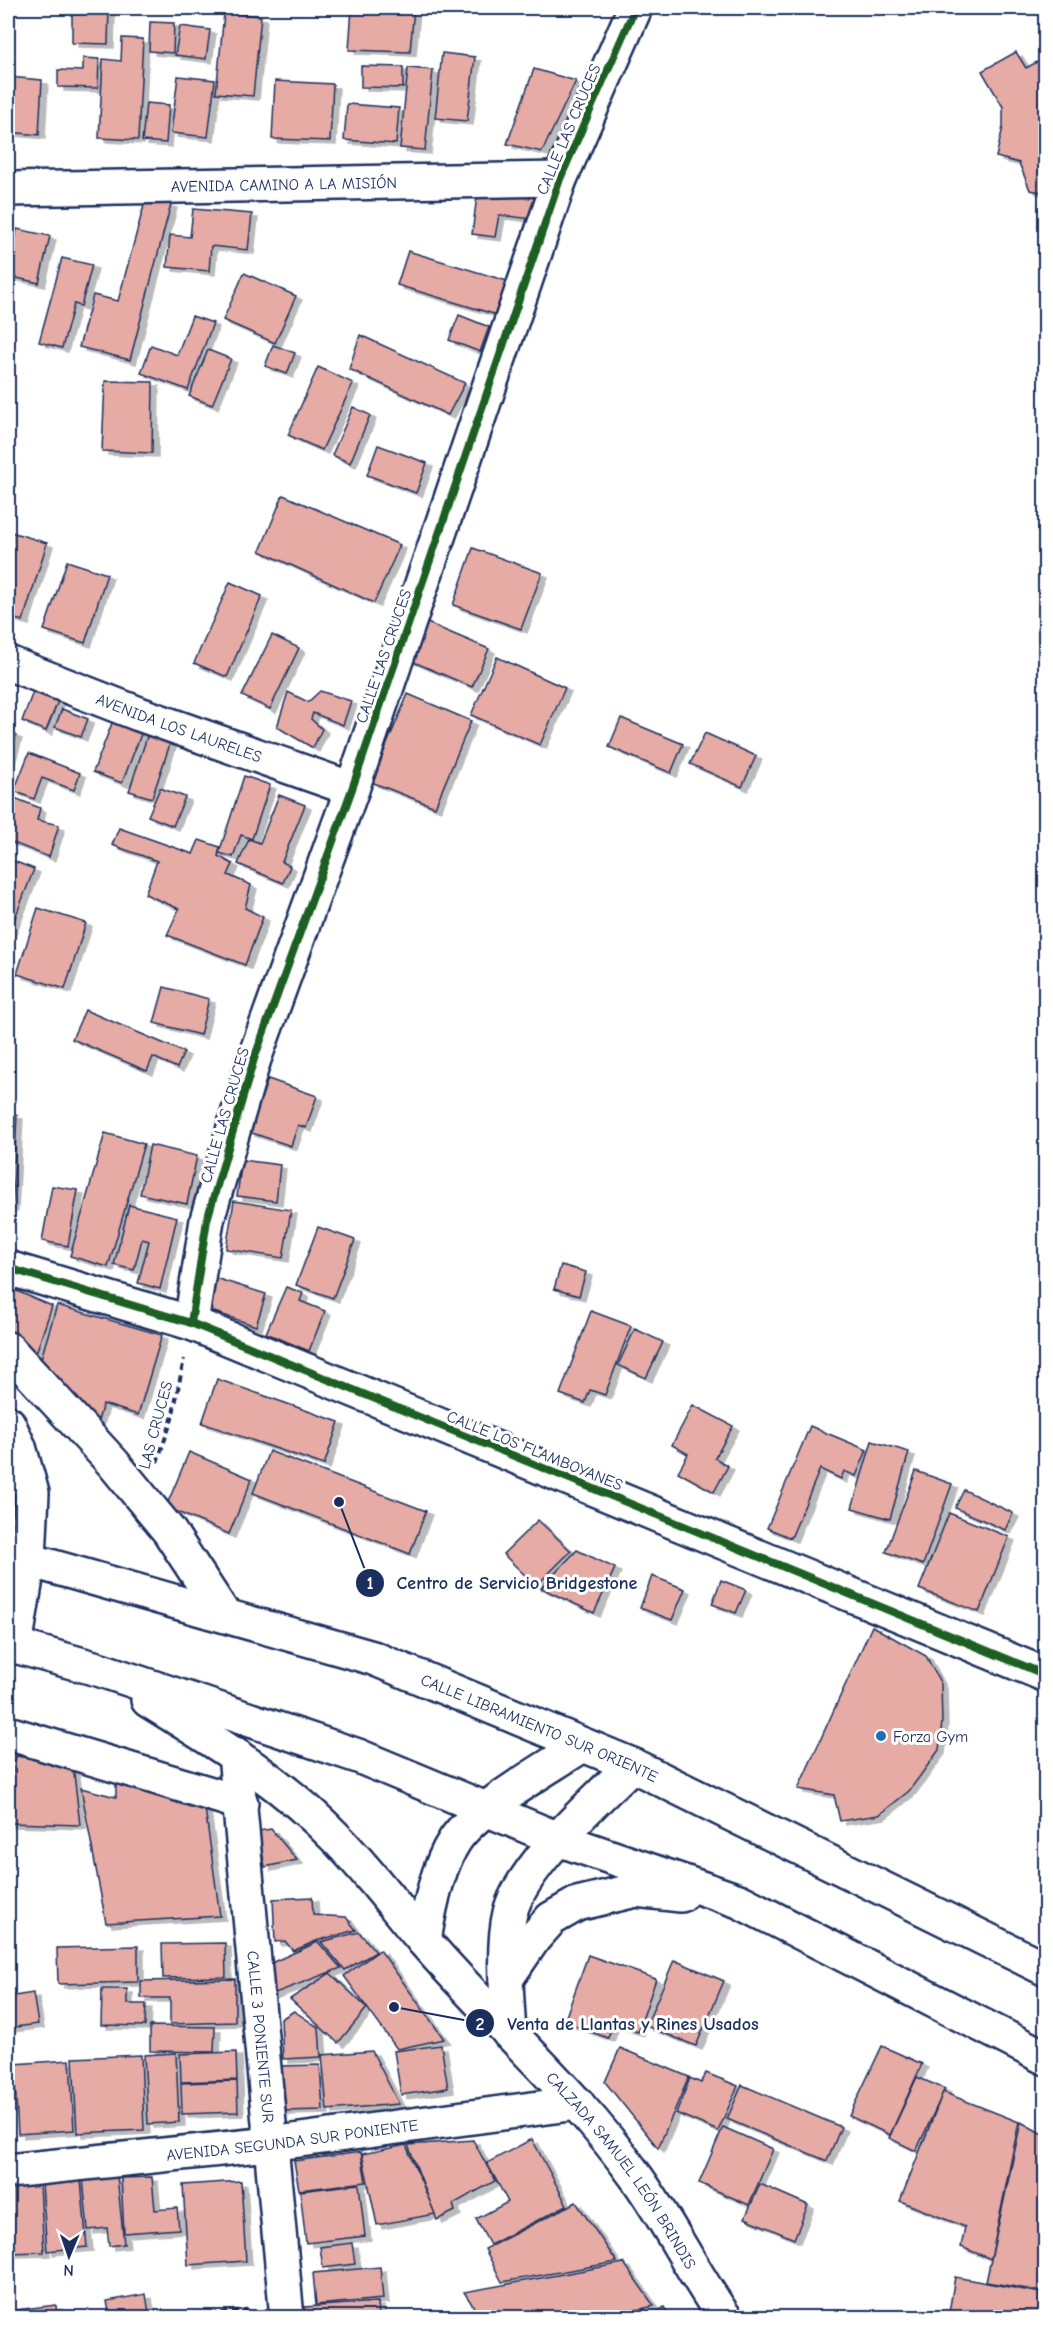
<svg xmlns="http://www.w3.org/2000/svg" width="1053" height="2325" viewBox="0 0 1053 2325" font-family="'Comic Neue',sans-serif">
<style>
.building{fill:#e5aba4;stroke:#1b2f5e;stroke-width:1.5;filter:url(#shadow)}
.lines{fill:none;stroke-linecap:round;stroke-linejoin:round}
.street-casing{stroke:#1b2f5e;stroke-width:38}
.secondary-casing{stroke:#1b2f5e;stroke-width:38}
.primary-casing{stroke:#1b2f5e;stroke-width:38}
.path{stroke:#1b2f5e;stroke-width:4;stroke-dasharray:6 4.5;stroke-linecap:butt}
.street{stroke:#fff;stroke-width:33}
.secondary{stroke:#fff;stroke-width:33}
.primary{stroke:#fff;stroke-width:33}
.cycleway-casing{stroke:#fff;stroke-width:11}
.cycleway{stroke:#1b5e20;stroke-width:8}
.poi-dot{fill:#1f6fb2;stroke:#fff;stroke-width:2}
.labels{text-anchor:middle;stroke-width:6;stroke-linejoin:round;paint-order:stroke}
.street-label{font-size:16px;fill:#1b2f5e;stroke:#fff}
.poi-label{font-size:16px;fill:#1b2f5e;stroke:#fff;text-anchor:start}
.leader{fill:none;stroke:#1b2f5e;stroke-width:2}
.callout-dot{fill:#1b2f5e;stroke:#fff;stroke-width:2}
.mark-label{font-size:18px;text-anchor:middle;font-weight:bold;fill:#fff}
.callout-label{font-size:18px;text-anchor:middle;font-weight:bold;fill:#1b2f5e;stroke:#fff;stroke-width:6;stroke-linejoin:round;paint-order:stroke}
</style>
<defs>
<filter id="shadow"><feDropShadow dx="6" dy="4" stdDeviation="0" flood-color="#0004"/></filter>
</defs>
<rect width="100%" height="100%" fill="#fff"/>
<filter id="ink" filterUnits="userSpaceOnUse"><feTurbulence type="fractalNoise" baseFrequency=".0167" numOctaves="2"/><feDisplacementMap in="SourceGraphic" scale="12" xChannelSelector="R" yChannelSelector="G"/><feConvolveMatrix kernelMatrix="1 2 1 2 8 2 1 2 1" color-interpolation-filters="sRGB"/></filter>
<g filter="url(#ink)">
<g class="building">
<path d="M72,8H109L108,44L72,43Z"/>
<path d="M352,8H414L410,52L349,50Z"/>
<path d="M224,13L261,16L253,96L216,93Z"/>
<path d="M150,22L174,23L173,53L149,51Z"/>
<path d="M180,26L210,30L206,59L175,55Z"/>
<path d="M122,38L143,39L138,140L99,138L103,59L121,61Z"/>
<path d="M1016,52L1026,68L1046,57V193L1030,190L1019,163L996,157L1003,127V107L982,71Z"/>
<path d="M442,53L475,57L467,121L435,118Z"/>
<path d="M83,58L99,59L98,88L58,87V70L83,71Z"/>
<path d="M361,66L403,67V88L361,87Z"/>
<path d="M408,68L433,70L425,150L400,148Z"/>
<path d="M534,69L576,81L542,152L507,144Z"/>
<path d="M178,76L215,80L208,137L171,133Z"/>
<path d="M8,77L42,80L39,135L8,132Z"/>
<path d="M275,81L333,84L330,141L272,139Z"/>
<path d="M146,103L169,105L166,143L142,141Z"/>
<path d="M347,104L399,108L396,144L344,140Z"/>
<path d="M478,188L543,197L540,220L499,215L495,237L472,234Z"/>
<path d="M146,198L171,204L130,360L79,347L93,295L118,301Z"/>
<path d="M193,209L252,214L248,250L211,246L209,271L167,267L170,235L190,237Z"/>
<path d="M17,229L50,236L39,283L8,276Z"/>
<path d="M408,251L507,281L497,315L397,285Z"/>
<path d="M62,258L92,265L81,306L74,304L62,348L39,342Z"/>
<path d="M244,273L296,296L275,343L223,320Z"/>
<path d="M459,315L489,327L480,352L449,340Z"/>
<path d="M192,316L213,323L188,390L141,373L151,345L177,355Z"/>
<path d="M360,335L465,383L448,415L349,369Z"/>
<path d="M273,345L295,353L287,374L265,366Z"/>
<path d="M208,350L231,359L212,405L189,396Z"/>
<path d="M318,367L353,383L322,450L288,435Z"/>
<path d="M105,381L153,382L152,453L102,451Z"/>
<path d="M353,407L370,415L350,463L332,455Z"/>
<path d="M378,445L427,463L416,493L367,475Z"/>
<path d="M283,495L400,545L374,603L260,551Z"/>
<path d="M8,531L47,543L23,621L8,617Z"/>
<path d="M473,548L542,573L521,629L453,605Z"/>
<path d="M67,561L107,574L85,643L44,630Z"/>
<path d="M230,582L262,596L227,677L194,663Z"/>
<path d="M425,622L489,649L472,687L409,660Z"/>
<path d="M272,635L299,648L270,709L242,696Z"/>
<path d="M497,657L565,688L540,745L471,715Z"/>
<path d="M37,681L62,691L46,731L22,721Z"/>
<path d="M320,691L351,701L343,725L313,713L311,719L322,729L313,748L277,727L288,692L308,702Z"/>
<path d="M408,694L471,721L435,807L371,782Z"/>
<path d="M62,709L88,719L81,737L55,727Z"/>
<path d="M116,713L145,724L122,783L93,772Z"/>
<path d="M621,718L683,744L671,773L609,747Z"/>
<path d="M150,728L173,735L152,798L129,791Z"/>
<path d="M8,732L16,735L8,763Z"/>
<path d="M705,733L756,756L742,787L690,764Z"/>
<path d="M29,753L80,773L74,790L42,778L34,799L14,791Z"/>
<path d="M244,776L270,785L252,839L241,835L233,857L219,853Z"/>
<path d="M160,788L185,797L173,826L148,816Z"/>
<path d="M279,795L305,805L282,862L290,866L283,883L238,864L249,839L260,843Z"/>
<path d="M12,797L40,808L37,820L59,825L49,857L8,841V809Z"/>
<path d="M119,828L193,854L199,840L220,847L218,856L233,864L228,875L251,885L245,908L263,917L245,965L167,935L179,909L145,894L157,861L112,845Z"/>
<path d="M8,859L34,869L8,936Z"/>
<path d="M38,908L86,923L65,989L17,974Z"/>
<path d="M164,987L209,999L200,1035L154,1023Z"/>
<path d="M85,1010L184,1052L177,1068L153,1057L147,1071L72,1039Z"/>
<path d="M268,1079L317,1096L306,1128L298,1125L291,1146L249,1132Z"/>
<path d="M8,1114L17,1115L12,1207H8Z"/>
<path d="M105,1133L144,1144L108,1267L70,1256Z"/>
<path d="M150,1145L197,1156L187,1204L140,1194Z"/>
<path d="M242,1160L280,1165L276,1201L237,1196Z"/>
<path d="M52,1186L78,1190L68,1246L42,1241Z"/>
<path d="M234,1201L291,1210L283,1258L226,1249Z"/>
<path d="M129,1205L177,1217L160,1289L138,1283L149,1241L142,1239L134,1270L114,1265Z"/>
<path d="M318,1227L355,1240L333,1298L296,1285Z"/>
<path d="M561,1265L586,1272L579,1296L554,1289Z"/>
<path d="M215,1278L266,1294L256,1326L205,1309Z"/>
<path d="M286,1287L303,1293L300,1301L325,1311L309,1351L266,1333Z"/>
<path d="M12,1289L52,1306L33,1362L8,1334V1303Z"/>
<path d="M57,1305L162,1335L138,1415L103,1404L94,1434L36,1375Z"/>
<path d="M591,1311L631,1326L605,1395L590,1390L585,1403L560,1394Z"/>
<path d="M635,1329L663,1342L646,1378L618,1365Z"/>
<path d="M217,1379L339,1422L324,1465L202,1423Z"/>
<path d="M693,1405L733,1426L715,1458L728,1466L714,1492L678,1472L688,1454L672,1445Z"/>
<path d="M810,1426L867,1450L856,1476L844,1471L841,1479L820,1469L791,1538L767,1528Z"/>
<path d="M872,1441L909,1452L890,1519L852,1508Z"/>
<path d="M269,1451L426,1511L410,1554L253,1493Z"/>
<path d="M189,1452L252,1479L229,1534L166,1507Z"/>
<path d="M916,1471L952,1484L923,1565L886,1552Z"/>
<path d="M964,1490L1013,1513L1005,1530L955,1508Z"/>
<path d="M949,1513L1009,1537L979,1612L919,1589Z"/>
<path d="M538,1520L571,1551L536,1586L503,1554Z"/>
<path d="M577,1550L615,1568L594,1613L541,1588Z"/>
<path d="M652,1576L685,1589L672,1620L640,1608Z"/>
<path d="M721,1580L746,1590L736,1613L712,1604Z"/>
<path d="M872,1626L926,1656L941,1684L942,1722L939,1750L909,1791L879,1815L840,1821L834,1795L798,1789Z"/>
<path d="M16,1756L73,1765L80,1825L8,1823V1797Z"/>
<path d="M116,1779L205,1808L220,1916L106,1923L81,1788L116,1797Z"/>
<path d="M271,1829L297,1860L265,1867L258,1831Z"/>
<path d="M312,1897L313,1915L346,1917L356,1930L316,1941L293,1951L285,1941L275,1942L273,1899Z"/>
<path d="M359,1932L376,1952L345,1970L321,1942Z"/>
<path d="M318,1942L341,1968L270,1995L271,1963Z"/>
<path d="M225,1943L226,1977L163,1978L162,1944Z"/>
<path d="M138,1946V1982L58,1984L57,1948Z"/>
<path d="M380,1950L444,2039L397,2049L344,1976Z"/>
<path d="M588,1955L656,1979L638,2032L613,2024L608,2038L564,2022Z"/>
<path d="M674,1960L724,1981L696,2046L646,2026Z"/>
<path d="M330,1973L367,2008L338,2043L290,1999Z"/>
<path d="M235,1979V2022L170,2024V1998H141V1981Z"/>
<path d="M102,1989H127V2004H146L145,2026L101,2025Z"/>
<path d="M33,1993L38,2024L8,2028V1997Z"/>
<path d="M294,2011L319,2028L321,2057L283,2059L281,2019Z"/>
<path d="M150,2026L215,2027L214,2052L150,2051Z"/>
<path d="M441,2045L448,2088L401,2095L394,2051Z"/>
<path d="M882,2046L922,2064L890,2135L849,2116Z"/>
<path d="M620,2048L689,2077L658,2148L605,2082Z"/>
<path d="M372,2051L399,2104L327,2110L322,2055Z"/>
<path d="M236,2052L237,2080L181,2082L180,2054Z"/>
<path d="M176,2053L179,2122L148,2124L144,2055Z"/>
<path d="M141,2055L144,2130L77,2133L73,2058Z"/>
<path d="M70,2060L74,2130L18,2134L14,2064Z"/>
<path d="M320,2065L323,2110L283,2111L279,2066Z"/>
<path d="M706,2073L738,2086L718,2131L676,2113L690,2078L701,2083Z"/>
<path d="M917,2077L945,2089L916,2151L889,2138Z"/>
<path d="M237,2081L238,2112L182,2114L181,2083Z"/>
<path d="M742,2085L841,2127L827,2161L727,2119Z"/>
<path d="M943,2092L1019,2122L991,2259L961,2247L965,2227L900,2201Z"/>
<path d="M1021,2122L1046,2136V2292L986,2282Z"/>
<path d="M723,2127L773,2149L749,2205L699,2183Z"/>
<path d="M532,2139L567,2205L490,2245L476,2219L508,2202L487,2163Z"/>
<path d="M473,2140L495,2181L453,2204L455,2211L437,2220L408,2145Z"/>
<path d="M406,2145L435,2214L377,2225L362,2154Z"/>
<path d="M361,2152L366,2182L299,2190L294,2161Z"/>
<path d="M117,2176L124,2244L109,2246L107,2228L88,2230L83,2179Z"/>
<path d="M152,2177L155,2210L177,2208L179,2229L124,2233L121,2178Z"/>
<path d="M81,2180L87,2247L47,2251L42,2184Z"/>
<path d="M241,2181L246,2261L188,2265L183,2185Z"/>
<path d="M359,2184L365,2236L306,2243L300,2191Z"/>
<path d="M760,2184L808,2205L794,2239L745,2218Z"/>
<path d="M40,2186L44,2252L8,2253V2188Z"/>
<path d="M576,2202L617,2262L502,2282L485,2249Z"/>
<path d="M352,2243L355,2264L323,2268L320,2247Z"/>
<path d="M624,2263L654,2306L602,2318H511L508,2314L481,2318L464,2292Z"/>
<path d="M380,2267L383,2299L316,2305L313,2273Z"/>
<path d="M955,2277L1046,2294L1044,2318H948Z"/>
<path d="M146,2294L149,2314L110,2318L107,2301Z"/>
<path d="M378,2302L379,2318H304V2307Z"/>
<path d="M56,2305L57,2318H17L16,2310Z"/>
<path d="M664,2307L671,2318H633L644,2309L650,2317Z"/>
</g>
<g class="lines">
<defs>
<g id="street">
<path id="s1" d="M8,189L560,179"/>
<path id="s2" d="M8,663L139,714L352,789"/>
<path d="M8,1268L191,1323L1046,1675"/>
<path d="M191,1323L207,1220L254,1059L352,789L560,179L635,8"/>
<path d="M8,1423L19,1447L32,1493L29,1560L15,1646"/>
<path d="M8,1733L241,1803"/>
<path id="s3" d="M235,1754L287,2318"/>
<path id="s4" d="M8,2171L270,2144L577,2103"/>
</g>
<g id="secondary">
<path id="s5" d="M581,1746C548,1768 476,1808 455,1840C437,1867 429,1909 424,1941C493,2021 575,2091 637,2178C669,2223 693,2273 725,2318"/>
<path d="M509,2033C507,1999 502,1945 510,1913C521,1867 597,1799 632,1765"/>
</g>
<g id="primary">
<path d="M8,1349L113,1463L169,1531L224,1615"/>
<path id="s6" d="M8,1554L373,1658L632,1765L1046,1969"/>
<path d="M8,1644L101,1670L358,1756L558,1839L739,1901L1046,2058"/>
<path d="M148,1700C214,1741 281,1781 335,1837C367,1869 394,1906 424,1941"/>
<path d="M506,1979L534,1938L551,1919L577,1904L636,1890L681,1895"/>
</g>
</defs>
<use href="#street" class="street-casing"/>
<use href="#secondary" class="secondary-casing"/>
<use href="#primary" class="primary-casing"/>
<g class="path">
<path d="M157,1462L172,1419L184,1359"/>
<path d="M180,2318L252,2309"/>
</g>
<use href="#street" class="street"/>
<use href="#secondary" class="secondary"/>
<use href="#primary" class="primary"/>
<defs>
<g id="cycleway">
<path d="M8,1268L191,1323L1046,1675"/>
<path d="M191,1323L207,1220L254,1059L352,789L560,179L635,8"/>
</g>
</defs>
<use href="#cycleway" class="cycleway-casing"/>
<use href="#cycleway" class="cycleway"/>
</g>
</g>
<circle class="poi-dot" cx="881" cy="1736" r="6"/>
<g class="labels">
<g class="street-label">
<text transform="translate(568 129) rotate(-67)" y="6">CALLE LAS CRUCES</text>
<text dy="6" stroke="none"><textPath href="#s1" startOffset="276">AVENIDA CAMINO A LA MISIÓN</textPath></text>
<text transform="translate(383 656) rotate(-71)" y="6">CALLE LAS CRUCES</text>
<text dy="6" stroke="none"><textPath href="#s2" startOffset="183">AVENIDA LOS LAURELES</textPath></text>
<text transform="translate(224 1115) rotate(-74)" y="6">CALLE LAS CRUCES</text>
<text transform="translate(155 1425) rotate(-75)" y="6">LAS CRUCES</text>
<text transform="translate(535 1450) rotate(22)" y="6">CALLE LOS FLAMBOYANES</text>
<text dy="6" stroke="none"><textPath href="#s6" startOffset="560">CALLE LIBRAMIENTO SUR ORIENTE</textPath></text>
<text dy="6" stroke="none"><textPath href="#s3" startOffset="284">CALLE 3 PONIENTE SUR</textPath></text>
<text dy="6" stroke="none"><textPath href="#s4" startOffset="286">AVENIDA SEGUNDA SUR PONIENTE</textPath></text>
<text dy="6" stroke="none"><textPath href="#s5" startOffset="568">CALZADA SAMUEL LEÓN BRINDIS</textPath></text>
</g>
<g class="poi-label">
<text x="893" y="1742">Forza Gym</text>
</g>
</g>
<path class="leader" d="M339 1502L370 1583M394 2007L480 2023"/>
<g class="callout-dot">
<circle cx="339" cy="1502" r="6"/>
<circle cx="394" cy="2007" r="6"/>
<circle cx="370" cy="1583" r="15"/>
<circle cx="480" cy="2023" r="15"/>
</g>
<g class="mark-label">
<text x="370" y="1589">1</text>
<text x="480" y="2030">2</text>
</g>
<g class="callout-label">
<text x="517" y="1589">Centro de Servicio Bridgestone</text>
<text x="633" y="2030">Venta de Llantas y Rines Usados</text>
</g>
<rect width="1053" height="2325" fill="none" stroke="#fff" stroke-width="30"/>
<rect x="15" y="15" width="1023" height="2295" fill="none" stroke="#1b2f5e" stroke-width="2" filter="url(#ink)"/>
<g transform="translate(69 2256) rotate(182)" stroke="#ffffff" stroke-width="4.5" paint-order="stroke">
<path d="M0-4.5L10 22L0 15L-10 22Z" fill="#1b2f5e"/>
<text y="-9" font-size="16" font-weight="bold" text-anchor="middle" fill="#1b2f5e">N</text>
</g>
</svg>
